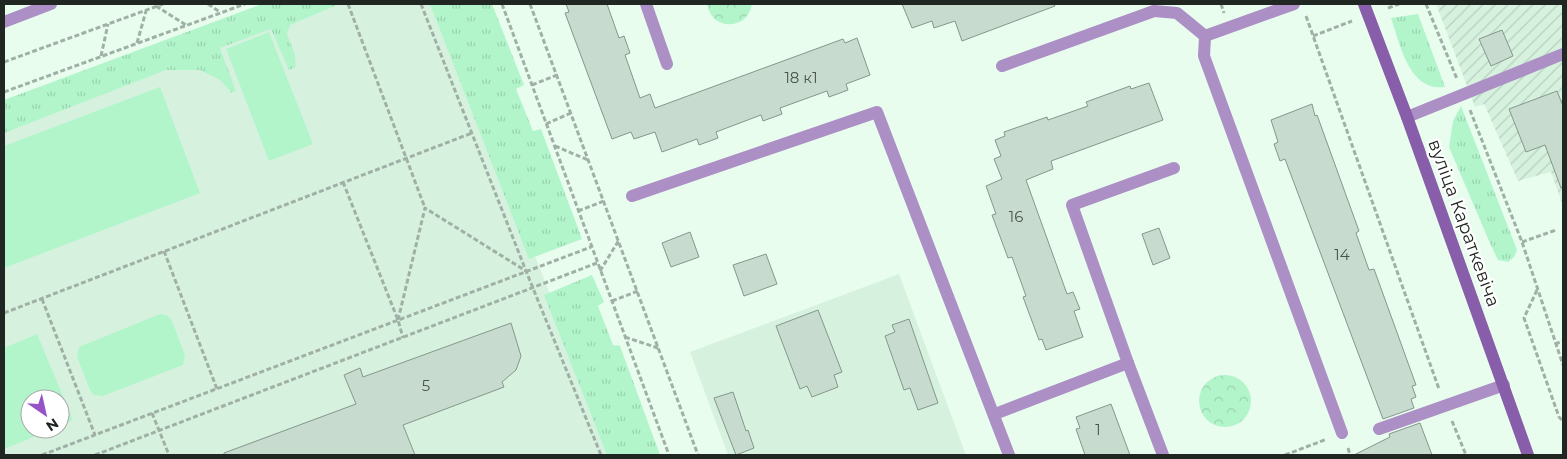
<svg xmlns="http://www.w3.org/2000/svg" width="1567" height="459" viewBox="0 0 1567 459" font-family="Montserrat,sans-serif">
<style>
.built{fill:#d6f2df;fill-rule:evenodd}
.industrial{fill:url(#industrial-furrows)}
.grass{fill:url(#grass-tufts)}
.park{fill:url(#park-crowns)}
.garden{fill:#b2f5cb}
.building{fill:#c7dbce;stroke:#84978b}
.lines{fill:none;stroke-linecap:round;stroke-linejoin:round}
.path{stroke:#a1b0a6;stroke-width:3;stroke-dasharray:5 2.5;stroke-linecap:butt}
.lane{stroke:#ac90c5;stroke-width:12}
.secondary{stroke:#885da9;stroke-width:12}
.labels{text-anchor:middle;stroke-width:4.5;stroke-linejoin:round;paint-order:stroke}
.number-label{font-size:15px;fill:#4a544d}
.street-label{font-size:18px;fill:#202722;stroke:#fff}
</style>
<defs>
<pattern id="industrial-furrows" width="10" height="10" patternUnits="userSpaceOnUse" patternTransform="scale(1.25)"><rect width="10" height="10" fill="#d6f2df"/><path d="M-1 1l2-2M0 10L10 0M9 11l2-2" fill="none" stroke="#b7d0bf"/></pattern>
<pattern id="grass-tufts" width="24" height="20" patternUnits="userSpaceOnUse" patternTransform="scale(1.25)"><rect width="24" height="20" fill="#b2f5cb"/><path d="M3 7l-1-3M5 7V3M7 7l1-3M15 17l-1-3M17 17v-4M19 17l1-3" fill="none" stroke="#99d2ae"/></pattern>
<pattern id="park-crowns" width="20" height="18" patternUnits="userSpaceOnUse" patternTransform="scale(1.25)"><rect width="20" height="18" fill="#b2f5cb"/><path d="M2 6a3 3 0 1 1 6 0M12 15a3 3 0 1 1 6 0" fill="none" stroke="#99d2ae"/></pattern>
</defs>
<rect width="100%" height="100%" fill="#e9fdef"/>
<g class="built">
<path d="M330,4H435L546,284L612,455H4V128ZM30,399H60V429H30Z"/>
<path d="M899,274L966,455H728L690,352Z"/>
</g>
<path class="industrial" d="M1436,4H1563V206L1551,172L1518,181L1484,104L1475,107Z"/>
<g class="grass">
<path d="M262,4H339L290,25L287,34L295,55L296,67L289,70L271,29L220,48L236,91L232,93L220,80L200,70H166L4,133V100Z"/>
<path d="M430,4H492L524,85L516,89L533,131L541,129L582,239L529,259Z"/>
<path d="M1418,14L1445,87C1409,92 1400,44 1391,18Z"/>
<path d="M1461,106L1517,250L1514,257L1508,262L1498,260L1489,241L1449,147L1453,121Z"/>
<path d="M592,275L604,302L598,306L613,345L620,346L660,455H607L544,295Z"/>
</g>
<g class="park">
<path d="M707,4H752C748,31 711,31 707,4Z"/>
<circle cx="1225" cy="401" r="26"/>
</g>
<g class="garden">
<path d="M269,32L313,144L269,161L226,49Z"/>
<path d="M160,87L200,193L4,268V146Z"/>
<path d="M160,314L167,315L172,321L185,355L183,365L103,396L94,395L90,390L77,357L79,347Z"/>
<path d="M37,334L73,420L60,426V399H30V429H53L4,449V348Z"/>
</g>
<g class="building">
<path d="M566,4H607L619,38L624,36L630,53L625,55L640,98L650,94L655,108L843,39L845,43L857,38L870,75L846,84L848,90L829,97L827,91L780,108L782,114L763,121L761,115L716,132L718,138L699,145L697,139L662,152L655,132L634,139L631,132L612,139L565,13L569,12Z"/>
<path d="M902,4H1054L1055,6L962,41L955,21L934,28L932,21L912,28Z"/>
<path d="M1502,30L1513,56L1491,66L1479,39Z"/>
<path d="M1149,83L1163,120L1051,161L1053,169L1026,180L1067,294L1073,292L1080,309L1074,311L1083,337L1046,350L1042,339L1039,340L1023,297L1026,296L1012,257L1008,258L992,215L996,214L986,186L1002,179L994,159L1001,156L995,140L1005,136L1004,132L1047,117L1048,120L1088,106L1086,102L1130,86L1131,89Z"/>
<path d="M1557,91L1563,106V187L1561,188L1545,145L1526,152L1509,109Z"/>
<path d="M1312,104L1315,116L1317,115L1359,231L1356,233L1369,270L1374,269L1416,385L1412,386L1416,397L1411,399L1414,408L1383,419L1285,159L1280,161L1274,144L1278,142L1271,120Z"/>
<path d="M1159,228L1170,258L1153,265L1142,234Z"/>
<path d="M690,232L699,257L671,267L662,243Z"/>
<path d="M766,254L777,284L744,296L733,265Z"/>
<path d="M818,310L842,372L834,375L838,387L812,397L807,386L800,389L776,326Z"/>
<path d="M909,319L938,403L918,410L910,388L904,390L885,336L895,332L892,325Z"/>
<path d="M511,323L521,356L516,370L502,382L504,387L403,425L415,455H224V453L356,404L344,375L360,368L363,377Z"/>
<path d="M733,392L746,431L748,430L754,448L736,455L714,398Z"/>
<path d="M1111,404L1130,455H1085L1076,429L1080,428L1076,417Z"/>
<path d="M1420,423L1432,455H1354L1390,437L1389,434Z"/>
</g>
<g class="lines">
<g class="path">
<path d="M208,4L220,12"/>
<path d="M348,4L425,208"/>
<path d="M421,4L526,271L601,455"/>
<path d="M502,4L669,455"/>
<path d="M530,4L698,455"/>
<path d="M1221,4L1224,13"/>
<path d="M1426,4L1457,79"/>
<path d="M156,6L186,25"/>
<path d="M1388,8L1399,4"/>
<path d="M1306,16L1439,389"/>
<path d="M1313,36L1352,21"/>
<path d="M137,43L146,11"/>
<path d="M101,56L108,24"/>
<path d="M4,62L163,4"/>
<path d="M532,85L557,75"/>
<path d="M4,92L245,4"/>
<path d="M1470,110L1522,242L1563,365"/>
<path d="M546,124L571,113"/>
<path d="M555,146L588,160"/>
<path d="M343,182L398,320L403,338"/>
<path d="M578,211L604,201"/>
<path d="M1522,242L1556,230"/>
<path d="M164,251L217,389"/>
<path d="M600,271L619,240"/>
<path d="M1537,290L1524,318L1559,417L1563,421"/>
<path d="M42,299L95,435"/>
<path d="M612,301L638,291"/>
<path d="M4,313L472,133"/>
<path d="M398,320L425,208L526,271"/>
<path d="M625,337L658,348"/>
<path d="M1555,344L1563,341"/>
<path d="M152,413L169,455"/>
<path d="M1452,421L1466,455"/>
<path d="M1348,448L1350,455"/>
<path d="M42,455L591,247"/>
<path d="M95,455L597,263"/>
<path d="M1285,455L1327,439"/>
</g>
<g class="lane">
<path d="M646,4L667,64"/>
<path d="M4,22L51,4"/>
<path d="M1205,36L1204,56L1342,433"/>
<path d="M1205,36L1294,4"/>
<path d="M1002,66L1154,11L1177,13L1205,36"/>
<path d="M1407,117L1563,54"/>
<path d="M632,196L877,112L1009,455"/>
<path d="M995,414L1128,363"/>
<path d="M1379,429L1504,385"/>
<path d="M1163,455L1128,363L1072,205L1174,168"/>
</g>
<path class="secondary" d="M1364,4L1407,117L1528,455"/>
</g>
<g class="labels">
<g class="number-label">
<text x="801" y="83">18 к1</text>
<text x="1016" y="222">16</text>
<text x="1342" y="260">14</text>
<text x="426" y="391">5</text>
<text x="1098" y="435">1</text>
</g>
<g class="street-label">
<text transform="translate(1464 223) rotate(70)" y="6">вуліца Караткевіча</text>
</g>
</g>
<rect width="1567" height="459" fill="none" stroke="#202722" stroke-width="10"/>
<g transform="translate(45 414) rotate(146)"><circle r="24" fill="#ffffff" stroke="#a6a9a7"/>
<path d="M0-4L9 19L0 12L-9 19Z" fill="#9652c7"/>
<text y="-8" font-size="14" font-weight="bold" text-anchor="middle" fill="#202722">N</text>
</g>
</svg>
